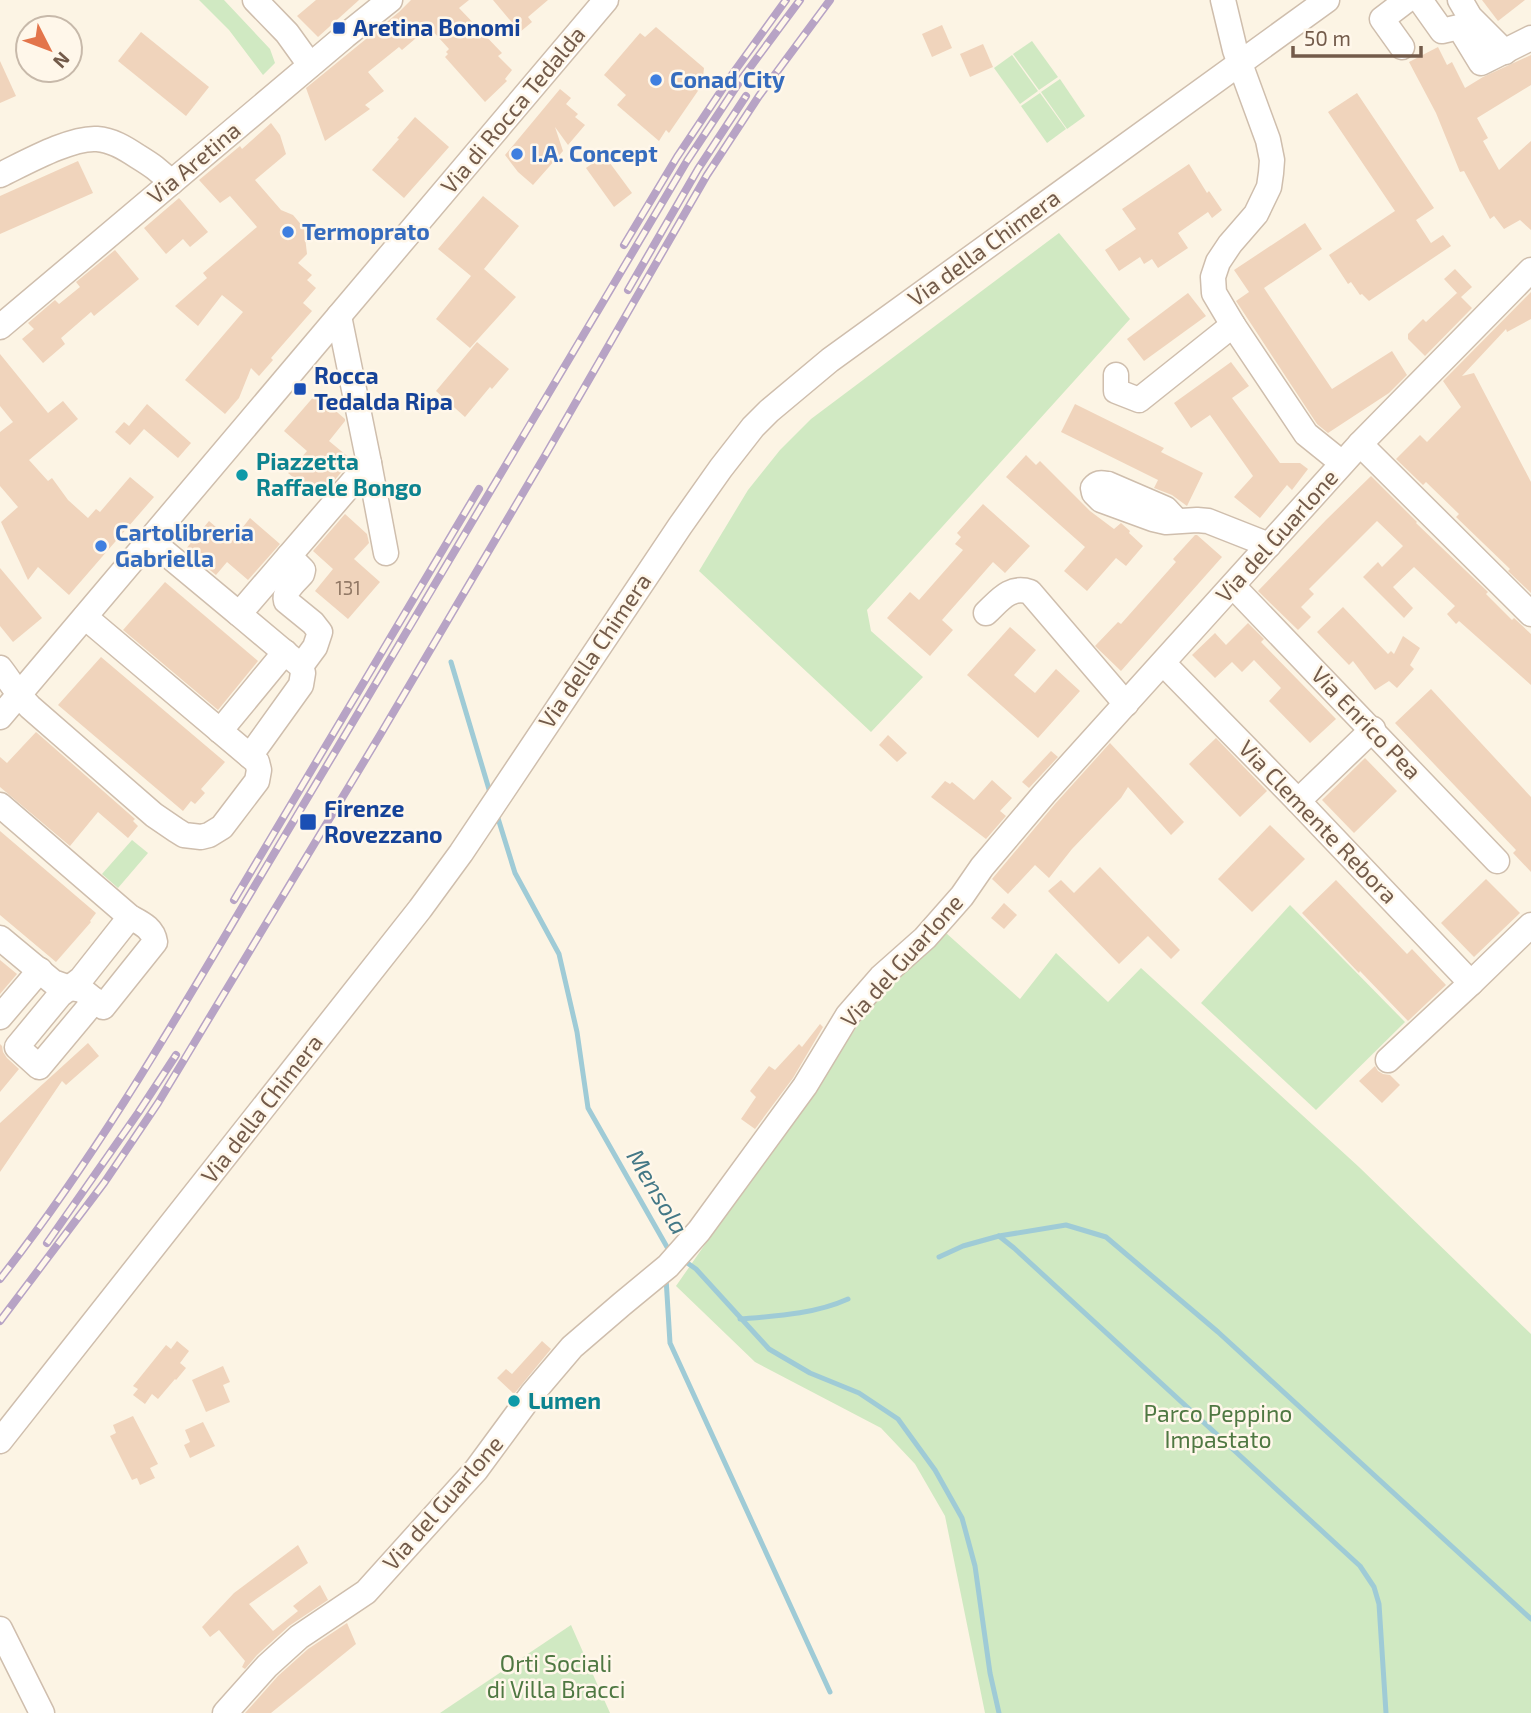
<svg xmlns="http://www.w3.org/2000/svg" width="1531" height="1713" viewBox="0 0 1531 1713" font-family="'Exo 2',sans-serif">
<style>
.green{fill:#d0e9c2}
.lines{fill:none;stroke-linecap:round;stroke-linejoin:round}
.stream{stroke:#9fcbd6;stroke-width:5}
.building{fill:#f0d4bc}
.minor-casing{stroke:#cfbead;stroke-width:27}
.minor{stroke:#fff;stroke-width:24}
.rail-casing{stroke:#b7a3c5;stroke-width:8}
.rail{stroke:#fff7ea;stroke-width:5;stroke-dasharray:16;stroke-linecap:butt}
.transit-dot{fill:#1a4fb4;stroke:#fff7ea;stroke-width:2.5}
.shop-dot{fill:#3f7fe0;stroke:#fff7ea;stroke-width:2.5}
.culture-dot{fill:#0f9aa8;stroke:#fff7ea;stroke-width:2.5}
.labels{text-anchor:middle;stroke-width:5;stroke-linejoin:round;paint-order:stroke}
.number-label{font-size:19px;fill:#927966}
.transit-label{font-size:23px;font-weight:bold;fill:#164399;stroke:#fff7ea;text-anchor:start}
.shop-label{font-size:23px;font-weight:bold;fill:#366cbe;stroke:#fff7ea;text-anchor:start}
.street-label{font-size:23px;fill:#735b4a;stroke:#fff7ea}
.culture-label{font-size:23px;font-weight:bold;fill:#0d838f;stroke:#fff7ea;text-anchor:start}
.park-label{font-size:23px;fill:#4f7842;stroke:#fff7ea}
.water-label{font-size:24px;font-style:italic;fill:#447886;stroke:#fff7ea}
</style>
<rect width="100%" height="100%" fill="#fcf4e4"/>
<g class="green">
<path d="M199,0H224L270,49L275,63L263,75L229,30Z"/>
<path d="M1032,41L1058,77L1039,90L1013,54Z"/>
<path d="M1012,55L1038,91L1020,104L994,68Z"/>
<path d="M1060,79L1085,116L1067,129L1041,92Z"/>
<path d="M1040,93L1066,129L1047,143L1021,106Z"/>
<path d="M1059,233L1130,319L867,610L871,631L923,677L871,732L699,571L748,490L780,450L811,419Z"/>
<path d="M132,840L148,853L118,888L102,874Z"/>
<path d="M1290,905L1405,1022L1316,1110L1201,1003Z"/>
<path d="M946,933L1020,999L1056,953L1108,1002L1141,968L1359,1167L1531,1334V1713H985L945,1516L915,1464L881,1428L755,1362L676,1286L856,1028L898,962Z"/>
<path d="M571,1625L610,1713H440Z"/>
</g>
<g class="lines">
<g class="stream">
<path d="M451,662L491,796"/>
<path d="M497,815L515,873L559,954L577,1032L588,1108L667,1247L673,1252"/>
<path d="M999,1236L1014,1248L1360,1566L1374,1587L1379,1604L1386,1713"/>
<path d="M939,1257L963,1246L999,1236L1066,1225L1106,1237L1218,1332L1531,1619"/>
<path d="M683,1260L696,1269L769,1349L810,1373L859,1393L898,1419L935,1470L962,1518L975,1566L990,1673L999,1713"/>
<path d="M666,1278L670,1343L830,1692"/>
<path d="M740,1319C776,1316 815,1314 848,1299"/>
</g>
</g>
<g class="building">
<path d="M316,0H359L318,37L297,16Z"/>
<path d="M411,0H469L459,8L502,53L498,56L512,70L505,79L507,81L485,102L445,57L448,54L446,52L449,49L429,27L402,50L399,47L368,72L384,91L365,105L370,109L325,141L306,88L399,12Z"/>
<path d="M493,0H548L528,17L532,22L520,32Z"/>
<path d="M1482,0H1525L1498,21Z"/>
<path d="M942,25L952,48L932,57L922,34Z"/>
<path d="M656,27L704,68L702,85L669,133L666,130L659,141L617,105L626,95L604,75L640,33L645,37Z"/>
<path d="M141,32L209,87L186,116L118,61Z"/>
<path d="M983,44L993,67L970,77L960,54Z"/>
<path d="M1438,47L1447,65L1452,62L1465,88L1483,77L1531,55V85L1477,118L1488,138L1483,141L1499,170L1531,141V230L1520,220L1504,229L1494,216L1490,219L1464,171L1460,172L1436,113L1409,62Z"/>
<path d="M0,61L16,96L0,103Z"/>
<path d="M560,89L571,98L566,104L578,114L575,117L585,125L568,145L555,127L563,151L533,185L518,172L505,155Z"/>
<path d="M1357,93L1434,208L1416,220L1431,243L1443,235L1451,246L1369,301L1362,294L1360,295L1351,282L1348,284L1329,255L1395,211L1328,112Z"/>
<path d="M415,117L449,147L404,198L372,170L399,139L397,138Z"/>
<path d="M271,123L280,135L286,154L255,180L281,210L293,215L304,228L307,254L298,263L312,275L307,280L316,288L303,303L312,311L271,358L273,360L259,376L251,368L239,398L225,414L185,380L243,312L222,295L198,326L175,306L207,278L203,273L257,227L230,196L220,203L199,180L240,146L242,149Z"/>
<path d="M604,155L632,193L614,207L586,168Z"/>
<path d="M78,161L93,193L0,234V196Z"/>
<path d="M1189,164L1207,193L1209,191L1222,210L1212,218L1208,212L1178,233L1188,248L1158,268L1152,259L1144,264L1140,257L1119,271L1105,250L1136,229L1122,209Z"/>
<path d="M483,196L519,226L484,269L516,297L470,348L436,319L471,276L438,249Z"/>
<path d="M179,198L208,232L190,247L183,239L166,254L144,228Z"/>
<path d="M1305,223L1322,249L1264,288L1332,389L1392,351L1407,375L1389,393L1328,433L1317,424L1236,301L1249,292L1234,270Z"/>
<path d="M115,250L139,279L94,316L91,312L61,338L65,344L43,363L22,339L34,329L28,323L55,300L59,304L80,287L76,282Z"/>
<path d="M1455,269L1472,287L1461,297L1472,308L1425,356L1408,339V334L1423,319L1426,322L1457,293L1459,295L1444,279Z"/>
<path d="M1531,292V319L1507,332L1506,329L1462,376L1474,373L1531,482V593L1508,571L1510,569L1456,517L1459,514L1426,482L1423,485L1396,459L1420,435L1427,442L1461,407L1443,381Z"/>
<path d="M1188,293L1206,316L1144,361L1127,339Z"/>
<path d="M477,342L509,369L492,389L490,387L465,417L436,391Z"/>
<path d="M0,354L48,413L63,401L78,419L29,460L48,481L52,478L68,500L88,518L96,509L100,512L130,477L154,497L69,595L38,567L28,580L1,522L18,507L0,486V432L13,422L0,406Z"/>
<path d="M1231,362L1249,386L1232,398L1280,463H1300L1308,469L1292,490L1287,485L1260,518L1234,497L1253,476L1210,415L1191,428L1174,403Z"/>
<path d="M316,394L345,419V421L329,441L352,460L319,498L288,473L307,451L284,431Z"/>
<path d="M147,404L191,443L178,458L144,429L130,445L115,432L124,422L129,426Z"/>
<path d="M1075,404L1164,448L1161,452L1203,473L1187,506L1172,495L1154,488L1158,480L1061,432Z"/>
<path d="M1026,455L1036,465L1040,461L1090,511L1114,529L1121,523L1130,531L1129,533L1143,546L1126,566L1116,558L1087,591L1064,571L1085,547L1006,477Z"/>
<path d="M1371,476L1417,522L1416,523L1488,592L1486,594L1512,620L1514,618L1531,634V685L1459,621L1456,624L1447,614L1455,606L1414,567L1393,587L1413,608L1404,618L1363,577L1378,562L1382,567L1403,546L1377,521L1309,589L1314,594L1301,607L1311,617L1298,630L1258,591L1326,520Z"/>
<path d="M983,504L1030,546L1005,573L993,562L942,620L953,630L930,656L887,618L910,592L919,600L963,550L955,544L961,537L957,533Z"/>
<path d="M345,514L367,534L369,543L354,559L380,582L348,619L315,591L333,569L313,551Z"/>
<path d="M250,518L280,544L248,580L227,562L216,575L185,550L209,521L232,541Z"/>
<path d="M1195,535H1197L1222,557L1121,671L1095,646L1118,622L1121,624L1176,562L1173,559Z"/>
<path d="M0,568L42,618L13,642L0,626Z"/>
<path d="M165,582L258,661L218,710L123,630Z"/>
<path d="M1343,607L1388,654L1391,651L1394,654L1403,636L1420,648L1410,665L1414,669L1397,688L1389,681L1375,690L1353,661L1349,665L1317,632Z"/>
<path d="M1248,623L1264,639L1261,642L1336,719L1310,743L1269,701L1281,688L1254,660L1242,672L1232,662L1215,678L1192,655L1215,633L1226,645Z"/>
<path d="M1010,627L1036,650L1014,675L1035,693L1056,669L1080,691L1038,738L967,675Z"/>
<path d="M101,657L225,762L201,789L205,793L195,804L191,801L183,811L58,705Z"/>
<path d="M1431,689L1531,797V872L1513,853L1516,850L1395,723Z"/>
<path d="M36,732L135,819L133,821L138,826L128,838L98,812L70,846L0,787V757L7,763Z"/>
<path d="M888,735L907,753L897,762L879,745Z"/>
<path d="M1216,738L1267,791L1240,817L1189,764Z"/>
<path d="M1110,743L1184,822L1171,835L1128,787L1121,798L1072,849L1049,878L1035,865L1008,894L992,879L1055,804Z"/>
<path d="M1051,751L1058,757L1029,788L1022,782Z"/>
<path d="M1365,758L1397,791L1354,833L1322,800Z"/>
<path d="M992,780L1012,798L1000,811L1006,816L986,839L931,797L945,781L950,784L952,782L974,800Z"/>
<path d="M1270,825L1305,859L1252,912L1218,879Z"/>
<path d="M0,831L96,913L90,921L91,922L56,962L0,915Z"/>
<path d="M1100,867L1180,950L1171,959L1148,936L1119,964L1048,891L1061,880L1074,893Z"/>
<path d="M1486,879L1520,913L1474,957L1441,923Z"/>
<path d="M1336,880L1407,954L1412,949L1446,985L1408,1021L1360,971L1359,973L1302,913Z"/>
<path d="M1004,903L1017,915L1004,929L991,918Z"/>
<path d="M0,960L17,974L0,994Z"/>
<path d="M820,1024L823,1027L793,1078L755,1129L741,1119L756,1097L750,1091L769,1066L775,1070L799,1044L802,1047Z"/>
<path d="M88,1043L99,1056L66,1085L62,1081L0,1172V1123Z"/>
<path d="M0,1044L2,1046L3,1052L7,1058L19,1069L0,1092Z"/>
<path d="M1375,1066L1378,1071L1383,1074L1390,1075L1400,1085L1382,1103L1359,1081Z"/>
<path d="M177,1341L189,1351L180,1363L186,1368L176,1380L175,1379L158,1399L152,1394L145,1404L133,1395L138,1389L133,1386L166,1345L171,1349Z"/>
<path d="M542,1341L551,1349L514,1394L497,1378L506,1369L512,1374Z"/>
<path d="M223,1366L230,1382L223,1385L230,1402L206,1412L192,1380Z"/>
<path d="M133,1416L158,1464L150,1468L155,1478L140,1485L137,1478L132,1480L110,1436L116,1433L113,1425Z"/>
<path d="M203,1422L215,1446L190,1458L184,1445L190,1442L185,1430Z"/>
<path d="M298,1545L308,1563L249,1604L273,1631L298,1611L293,1606L320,1585L328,1600L289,1626L257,1655L245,1669L242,1667L245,1661L219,1630L210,1637L202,1627L234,1593Z"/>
<path d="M347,1623L356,1644L271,1713H245L278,1676L308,1649Z"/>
</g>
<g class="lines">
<defs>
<g id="minor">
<path d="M255,0L287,33L310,65"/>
<path d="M1223,0L1235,50L1268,140L1272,160L1271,173L1269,187L1256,214L1230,244L1218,262L1213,277L1214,293L1233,325L1306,434L1342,463"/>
<path d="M1420,0L1442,31L1459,27L1481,63L1531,38"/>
<path d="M1460,0L1470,17L1505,52"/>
<path d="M1402,47L1382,19L1407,0"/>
<path d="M0,175C25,163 71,137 97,139C112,140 125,148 137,156C150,164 161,171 171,183"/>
<path d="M0,327L345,36L390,0"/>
<path d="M1116,375V391L1139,400L1233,325"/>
<path d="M1360,444L1531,614"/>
<path d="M369,463L386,553"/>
<path d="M1177,521L1166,509L1108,484C1101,483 1098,482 1093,488L1094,493L1101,500L1153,519L1166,522L1197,520L1208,521L1269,545"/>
<path d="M150,540L239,614L369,463L339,316"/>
<path d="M289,556L303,570L302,574C296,581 283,591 286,601L313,623L320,632L315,647L301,666"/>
<path d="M1233,586L1497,861"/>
<path d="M986,613C999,601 1010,585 1030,592L1126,704"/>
<path d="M239,614L301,666L303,673L301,685L250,756"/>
<path d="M1163,663L1298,801L1471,983L1388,1060"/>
<path d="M0,668C11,682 17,694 30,707L154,815L176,830L184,835L201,837L209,835L222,827L257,781L259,770L257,762L85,617"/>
<path d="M0,717L606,0"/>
<path d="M220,731L285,652"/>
<path d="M1298,801L1373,729"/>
<path d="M0,805L130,917C141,923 153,928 155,942L103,1007L82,990L70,988L53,982L0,938"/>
<path d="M1471,983L1531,925"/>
<path d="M95,1000L39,1067L17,1047L60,995L81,979L130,917"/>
<path d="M0,1017L40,970"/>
<path d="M0,1441L420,909L461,853L680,526L721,468L753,427L769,411L830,360L1327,0"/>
<path d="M0,1629L42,1713"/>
<path d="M225,1713L267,1666L299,1637L366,1592L476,1470L532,1394L572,1347L622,1304L668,1266L699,1231L805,1086L848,1015L881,977L925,938L962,896L982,867L1044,794L1360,444L1531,270"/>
</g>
</defs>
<use href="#minor" class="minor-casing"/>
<use href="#minor" class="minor"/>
<defs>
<g id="rail">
<path d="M624,245L677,157L731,76L786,0"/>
<path d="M628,290L698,169L746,96"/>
<path d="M234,900L479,489"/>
<path d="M47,1243L138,1113L176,1055"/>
<path d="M0,1279C106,1144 190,994 278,847C415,619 550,390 687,161L740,81L800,0"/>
<path d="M0,1321L104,1183L158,1103L380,735L546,454L707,175L759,96L830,0"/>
</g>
</defs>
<use href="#rail" class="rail-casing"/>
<use href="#rail" class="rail"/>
</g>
<g class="transit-dot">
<rect x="332" y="21" width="14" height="14" rx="3.5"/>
<rect x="293" y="382" width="14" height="14" rx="3.5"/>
<rect x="299" y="813" width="18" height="18" rx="3.5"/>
</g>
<g class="shop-dot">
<circle cx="656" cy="80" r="7"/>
<circle cx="517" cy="154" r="7"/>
<circle cx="288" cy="232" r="7"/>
<circle cx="101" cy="546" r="7"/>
</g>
<g class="culture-dot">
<circle cx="242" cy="475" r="7"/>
<circle cx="514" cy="1401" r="7"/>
</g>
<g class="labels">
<g class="number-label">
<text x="348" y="595">131</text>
</g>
<g class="transit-label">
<text x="353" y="36">Aretina Bonomi</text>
<text x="314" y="384">Rocca<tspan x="314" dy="26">Tedalda Ripa</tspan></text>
<text x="324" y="817">Firenze<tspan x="324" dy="26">Rovezzano</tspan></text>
</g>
<g class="shop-label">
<text x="670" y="88">Conad City</text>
<text x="531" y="162">I.A. Concept</text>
<text x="302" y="240">Termoprato</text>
<text x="115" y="541">Cartolibreria<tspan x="115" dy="26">Gabriella</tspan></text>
</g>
<g class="street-label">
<text transform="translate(513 110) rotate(-50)" y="8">Via di Rocca Tedalda</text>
<text transform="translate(194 163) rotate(-40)" y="8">Via Aretina</text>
<text transform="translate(984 248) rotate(-36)" y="8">Via della Chimera</text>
<text transform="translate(1277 536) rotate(-48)" y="8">Via del Guarlone</text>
<text transform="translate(595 651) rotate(-56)" y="8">Via della Chimera</text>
<text transform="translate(1366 723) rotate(46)" y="8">Via Enrico Pea</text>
<text transform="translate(1318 822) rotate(46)" y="8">Via Clemente Rebora</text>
<text transform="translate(902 961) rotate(-48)" y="8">Via del Guarlone</text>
<text transform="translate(262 1109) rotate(-52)" y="8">Via della Chimera</text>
<text transform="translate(443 1503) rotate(-49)" y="8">Via del Guarlone</text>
</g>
<g class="culture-label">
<text x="256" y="470">Piazzetta<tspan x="256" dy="26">Raffaele Bongo</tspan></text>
<text x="528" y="1409">Lumen</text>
</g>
<g class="park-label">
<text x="1218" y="1422">Parco Peppino<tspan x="1218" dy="26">Impastato</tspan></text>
<text x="556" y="1672">Orti Sociali<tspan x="556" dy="26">di Villa Bracci</tspan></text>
</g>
<g class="water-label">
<text transform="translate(657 1192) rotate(59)" y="8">Mensola</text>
</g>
</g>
<g transform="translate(49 49) rotate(132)"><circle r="33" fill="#fff7ea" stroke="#c7b9aa" stroke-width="2"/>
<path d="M0-5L12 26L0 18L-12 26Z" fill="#e3754b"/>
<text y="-10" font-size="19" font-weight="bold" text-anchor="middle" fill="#735b4a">N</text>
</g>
<path d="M1293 46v10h128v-10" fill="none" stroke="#735b4a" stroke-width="3.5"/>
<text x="1304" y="46" font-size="21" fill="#735b4a" stroke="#fff7ea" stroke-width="5" paint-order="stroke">50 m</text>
</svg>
